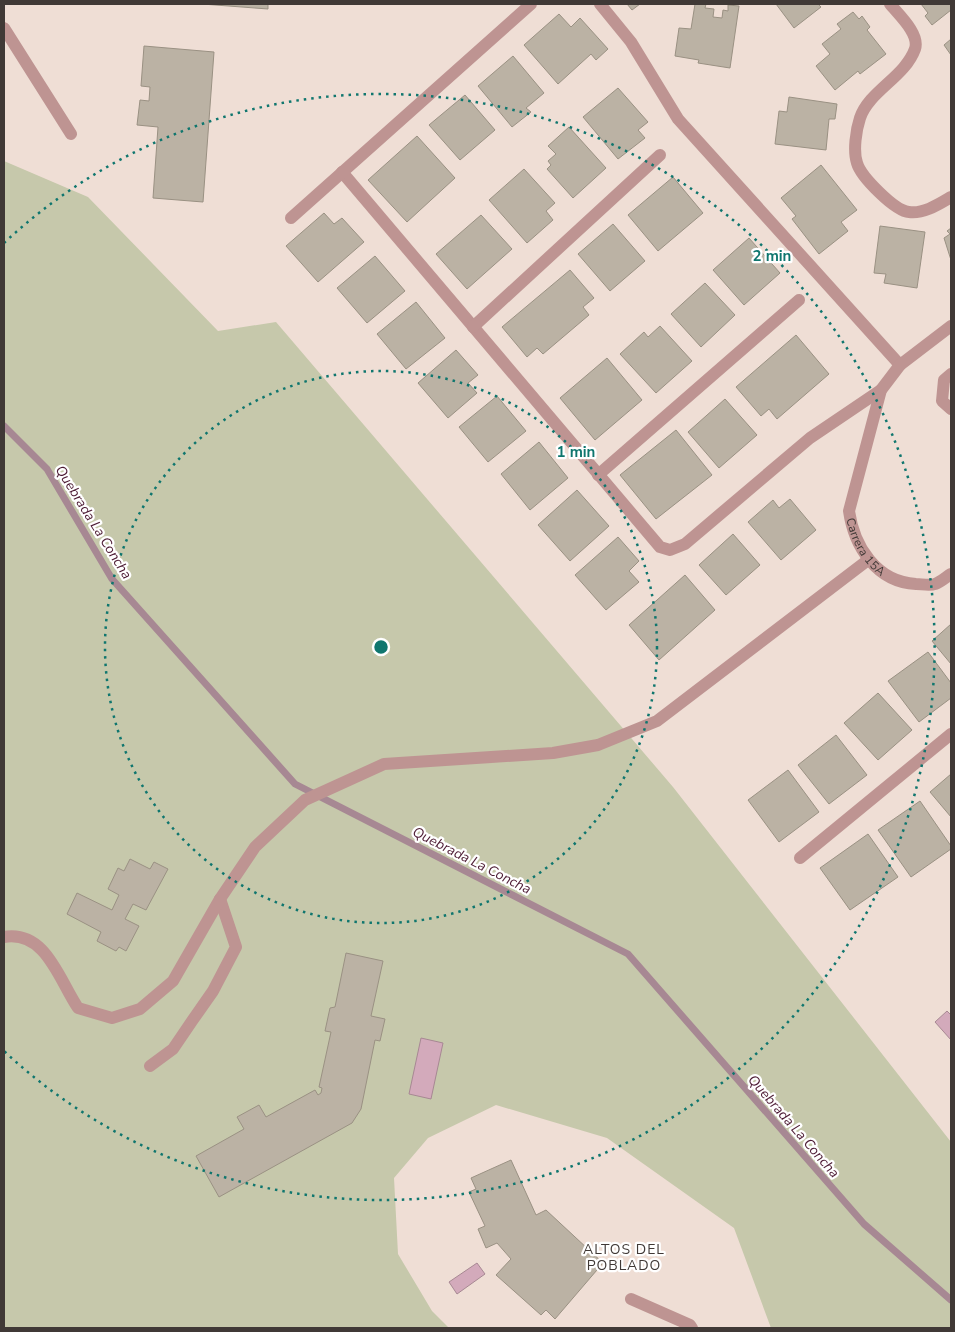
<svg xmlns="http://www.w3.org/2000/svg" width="955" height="1332" viewBox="0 0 955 1332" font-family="'Nunito Sans',sans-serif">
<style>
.green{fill:#c6c8ab}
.water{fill:#d3aabb;stroke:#a78893}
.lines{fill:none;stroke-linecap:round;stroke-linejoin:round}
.stream{stroke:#a78893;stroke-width:7}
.building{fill:#bbb2a4;stroke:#9a9183}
.service{stroke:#be9492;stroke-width:12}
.minor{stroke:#be9492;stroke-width:12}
.ring{fill:none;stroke:#0f766e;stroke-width:2.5;stroke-dasharray:2.5 5}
.labels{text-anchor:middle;stroke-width:4.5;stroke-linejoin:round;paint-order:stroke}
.street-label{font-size:12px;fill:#403936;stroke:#fff}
.water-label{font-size:14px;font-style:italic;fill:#4c1a33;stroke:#fff}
.neighbourhood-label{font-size:14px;letter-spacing:1px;fill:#403936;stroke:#fff}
.centre{fill:#0f766e;stroke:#fff;stroke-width:2.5}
.ring-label{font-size:15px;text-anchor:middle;font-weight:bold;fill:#0f766e;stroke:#fff;stroke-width:4.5;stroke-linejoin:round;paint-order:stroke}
</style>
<rect width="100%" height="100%" fill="#efded5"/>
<path class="green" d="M4,161L88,197L218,331L276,322L673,787L951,1142V1328H771L734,1228L607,1138L496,1105L428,1138L394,1178L398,1254L432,1311L449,1328H4Z"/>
<g class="water">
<path d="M947,1011L951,1015V1040L935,1022Z"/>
<path d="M421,1038L443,1043L431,1099L409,1094Z"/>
<path d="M477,1263L485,1274L457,1294L449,1282Z"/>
</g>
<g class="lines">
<path class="stream" d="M4,426L47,469L112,579L295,784L628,954L864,1224L951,1300"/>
</g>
<g class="building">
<path d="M202,4H268V9Z"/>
<path d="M627,4H640L632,10Z"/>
<path d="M695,4H706L705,8L714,9L713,17L722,18L723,10L728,11V5L739,6L730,68L698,63L699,60L675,56L679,28L691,29Z"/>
<path d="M776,4H818L821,7L794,28Z"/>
<path d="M921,4H951V10L932,25L925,16L928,13Z"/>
<path d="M853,12L859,19L862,16L870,27L867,30L886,54L860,74L858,71L835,90L816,66L830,54L822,44L841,29L837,24Z"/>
<path d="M559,14L571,27L580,18L608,49L596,60L591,54L558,84L524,45Z"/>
<path d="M951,39V55L944,45Z"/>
<path d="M144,46L214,52L203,202L153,198L158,127L137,125L140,100L149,101L150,87L141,86Z"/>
<path d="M513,56L544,93L526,108L531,112L512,127L478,86Z"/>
<path d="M618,88L648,122L638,130L645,138L618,159L583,117Z"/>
<path d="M465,95L495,130L460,160L429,125Z"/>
<path d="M789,97L837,104L835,119H829L826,150L775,144L779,111L787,112Z"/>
<path d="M569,127L606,168L573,198L547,169L551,165L548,161L556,154L548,146Z"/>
<path d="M417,136L455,178L407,222L368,180Z"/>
<path d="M821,165L857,210L841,222L848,231L819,254L792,219L796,216L781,198Z"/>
<path d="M524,169L555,203L546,211L553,220L527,243L489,200Z"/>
<path d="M673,177L703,213L658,251L628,215Z"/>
<path d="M324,213L334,224L342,218L364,242L318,282L286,246Z"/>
<path d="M481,215L512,249L467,289L436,254Z"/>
<path d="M613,224L645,261L610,291L578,254Z"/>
<path d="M880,226L925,232L917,288L884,283L886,274L874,273Z"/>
<path d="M951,228V260L944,238L950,234L947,231Z"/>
<path d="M749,238L780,273L744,305L713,270Z"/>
<path d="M375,256L405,291L367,323L337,288Z"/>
<path d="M570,270L594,298L583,307L589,315L543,354L537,348L527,357L502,327Z"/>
<path d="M705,283L735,315L701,347L671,314Z"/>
<path d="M416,302L445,338L406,369L377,334Z"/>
<path d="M660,326L692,361L656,393L620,354L644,332L648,337Z"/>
<path d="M796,335L829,374L777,419L769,409L761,416L736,387Z"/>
<path d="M456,350L478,375L468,383L477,393L448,418L418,383Z"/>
<path d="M607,358L642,400L595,440L560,398Z"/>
<path d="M497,396L526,431L488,462L459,427Z"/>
<path d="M725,399L757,435L719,468L688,432Z"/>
<path d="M676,430L712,475L656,519L620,475Z"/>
<path d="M539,442L568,478L530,510L501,474Z"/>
<path d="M577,490L609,526L570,561L538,525Z"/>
<path d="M790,499L816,530L781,560L748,522L773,500L779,508Z"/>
<path d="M733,534L760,565L726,595L699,565Z"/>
<path d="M618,537L639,561L629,571L639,582L606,610L575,575Z"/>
<path d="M685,575L715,610L659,660L629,625Z"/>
<path d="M951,624V664L932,641Z"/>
<path d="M928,652L951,683V698L919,722L888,681Z"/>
<path d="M878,693L912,730L878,760L844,723Z"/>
<path d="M836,735L867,775L829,804L798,765Z"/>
<path d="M788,770L819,812L779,842L748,800Z"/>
<path d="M951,774V817L930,792Z"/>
<path d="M920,801L951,846V849L911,877L878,830Z"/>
<path d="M868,834L898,877L850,910L820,868Z"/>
<path d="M130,859L150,869L154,862L168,869L146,910L133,904L125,919L139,926L126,951L119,947L116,951L97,941L101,932L67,914L77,893L112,910L119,895L108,889L118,868L124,871Z"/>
<path d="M346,953L383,961L371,1016L385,1019L380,1041L375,1040L361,1109L352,1123L219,1197L196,1156L244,1129L237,1117L259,1105L266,1117L315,1090L318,1095L321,1093L322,1088L319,1087L331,1032L325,1031L330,1008L335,1007Z"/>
<path d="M511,1160L536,1215L546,1210L603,1263L555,1319L546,1310L541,1315L496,1275L511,1259L497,1243L486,1248L478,1229L485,1226L469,1192L476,1189L471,1178Z"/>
</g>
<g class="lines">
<g class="service">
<path d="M600,4L631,42L678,119L900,365"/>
<path d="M890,4C899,15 920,34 915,49C905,77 869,91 860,118C856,130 853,151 857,163C861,177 895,211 909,212C924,214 939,204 951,197"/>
<path d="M4,28L71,134"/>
<path d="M342,172L660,547L670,550L685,544L810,438L881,390"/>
<path d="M291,218L531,4"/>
<path d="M473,327L660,155"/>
<path d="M951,374L944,380L942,401L951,409"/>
<path d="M598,475L799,300"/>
<path d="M800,858L951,734"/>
<path d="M150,1066L173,1049L192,1021L213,991L236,947L220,899"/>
</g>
<g class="minor">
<path id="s1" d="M951,326L900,365L881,390L849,511C854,546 876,582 916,584C921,584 930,586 935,584C941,582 946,577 951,574"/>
<path d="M4,937C46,930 59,980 78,1008L112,1018L140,1009L173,981L220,899L255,847L305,800L384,764L553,753L598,745L657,721L868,560"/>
<path d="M631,1299L690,1325L692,1328"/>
</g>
</g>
<g class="ring">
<circle cx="381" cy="647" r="276"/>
<path d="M4 243A553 553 0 1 1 4 1051"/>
</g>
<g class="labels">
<g class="street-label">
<text dy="4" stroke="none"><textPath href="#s1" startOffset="261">Carrera 15A</textPath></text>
</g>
<g class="water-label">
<text transform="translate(94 522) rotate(58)" y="5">Quebrada La Concha</text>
<text transform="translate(472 860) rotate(27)" y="5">Quebrada La Concha</text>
<text transform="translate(794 1126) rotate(49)" y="5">Quebrada La Concha</text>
</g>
<g class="neighbourhood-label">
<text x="624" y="1254">ALTOS DEL<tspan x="624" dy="16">POBLADO</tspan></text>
</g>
</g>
<circle cx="381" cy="647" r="8" class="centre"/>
<g class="ring-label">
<text x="772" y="261">2 min</text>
<text x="576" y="457">1 min</text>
</g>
<rect width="955" height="1332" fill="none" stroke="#403936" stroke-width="10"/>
</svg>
